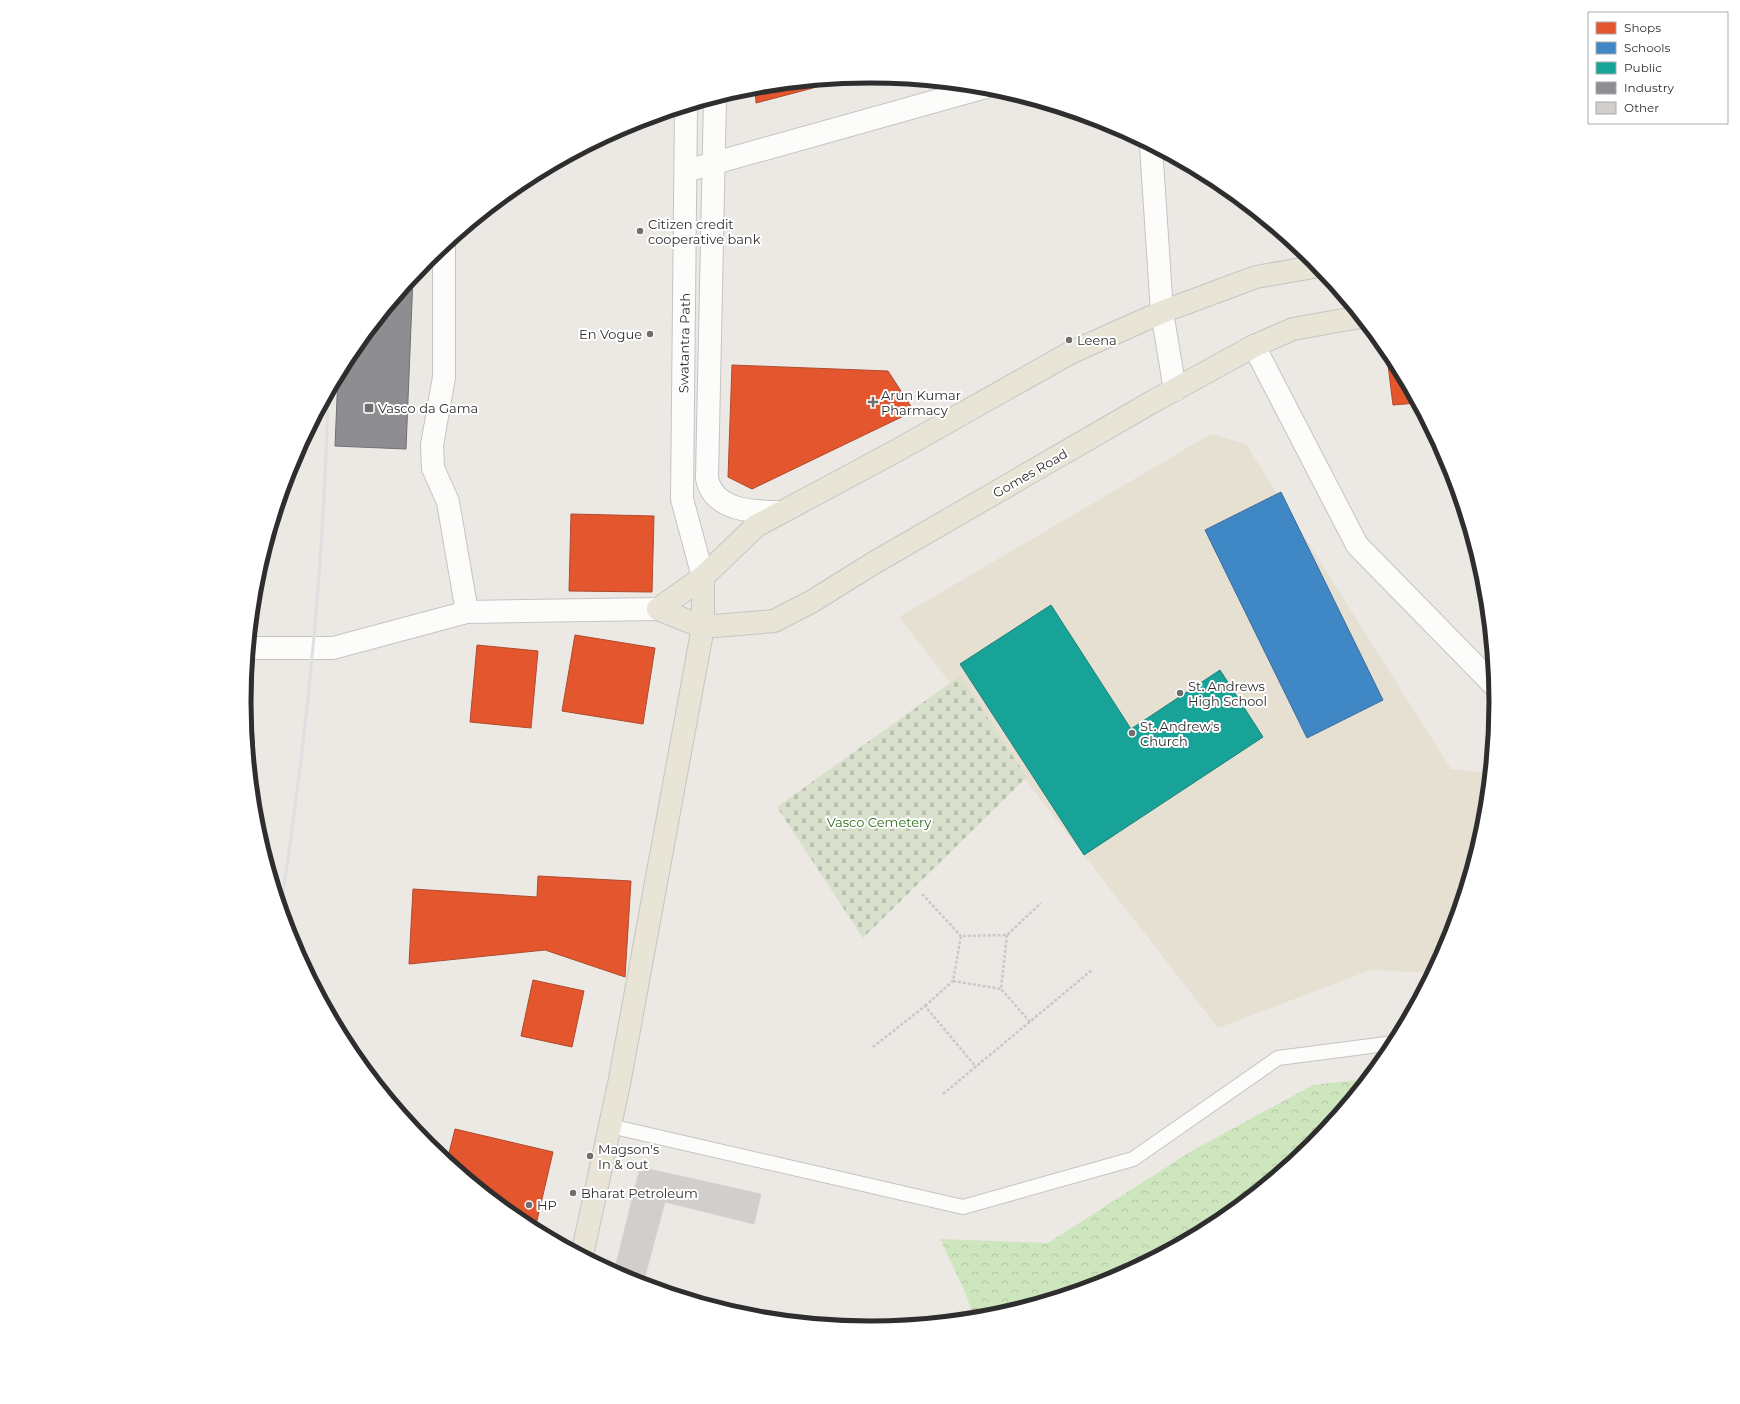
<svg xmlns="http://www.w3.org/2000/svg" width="1740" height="1404" viewBox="0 0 1740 1404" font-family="Montserrat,sans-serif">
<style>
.education{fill:#e6e0d3}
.forest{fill:url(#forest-crowns)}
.cemetery{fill:url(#cemetery-stones)}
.shops{fill:#e4572e;stroke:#ad4b2e}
.schools{fill:#3f88c5;stroke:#3a6d98}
.public{fill:#17a398;stroke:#1e8078}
.industry{fill:#8d8d92;stroke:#707074}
.building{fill:#d1cecb;stroke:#d7d4d0}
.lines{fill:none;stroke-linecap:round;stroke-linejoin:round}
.lane-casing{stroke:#c5c4c5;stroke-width:16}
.street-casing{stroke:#c5c4c5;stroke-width:24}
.secondary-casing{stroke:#c5c4c5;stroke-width:24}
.primary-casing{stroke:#c6c5c4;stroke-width:24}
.path{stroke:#c9c9c8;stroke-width:2.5;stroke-dasharray:3 2;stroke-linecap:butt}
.lane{stroke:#fcfcfb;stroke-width:14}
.street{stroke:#fcfcfb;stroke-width:22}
.secondary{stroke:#fcfcfb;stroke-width:22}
.primary{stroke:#e8e4d6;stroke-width:22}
.rail{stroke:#dfdfe1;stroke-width:3}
.poi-dot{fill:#706f6e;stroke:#fff;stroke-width:1.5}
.labels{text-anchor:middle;stroke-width:4;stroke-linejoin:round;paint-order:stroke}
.poi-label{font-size:13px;fill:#2e2e2e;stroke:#fff;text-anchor:start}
.street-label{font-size:13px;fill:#2e2e2e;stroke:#fff}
.park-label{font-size:13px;fill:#2c6e1b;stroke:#fff}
.rim{fill:none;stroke:#2e2e2e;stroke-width:5}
</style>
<defs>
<pattern id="forest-crowns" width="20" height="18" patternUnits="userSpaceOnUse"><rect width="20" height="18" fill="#cee6be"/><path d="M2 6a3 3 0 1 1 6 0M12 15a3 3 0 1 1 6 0" fill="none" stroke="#b1c6a4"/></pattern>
<pattern id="cemetery-stones" width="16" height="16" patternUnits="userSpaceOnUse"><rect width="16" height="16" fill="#d8e0cc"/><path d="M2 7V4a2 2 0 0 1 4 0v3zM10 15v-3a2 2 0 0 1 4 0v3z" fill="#bac0b0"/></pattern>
</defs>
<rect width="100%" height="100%" fill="#ece8e4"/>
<path class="education" d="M1211,434L1246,444L1451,769L1489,773L1484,824L1448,942L1431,973L1371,970L1218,1028L899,617Z"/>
<path class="forest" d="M1367,1079L1312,1145L1218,1223L1109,1280L992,1316L974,1318L966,1294L940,1239L1048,1243L1190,1152L1313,1085Z"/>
<path class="cemetery" d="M960,676L1027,777L863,938L777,807Z"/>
<g class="shops">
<path d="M851,78L756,103L755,87Z"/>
<path d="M1386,349L1391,354L1417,403L1393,405Z"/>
<path d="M732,365L888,371L914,411L752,489L728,477Z"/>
<path d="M571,514L654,516L652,592L569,591Z"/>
<path d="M575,635L655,648L643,724L562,711Z"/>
<path d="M477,645L538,651L531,728L470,722Z"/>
<path d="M538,876L631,881L625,977L545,950L409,964L413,889L537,897Z"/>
<path d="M533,980L584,991L572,1047L521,1036Z"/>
<path d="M455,1129L553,1152L535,1229L522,1222L447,1161Z"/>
</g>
<path class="schools" d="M1281,492L1383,700L1307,738L1205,530Z"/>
<path class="public" d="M1051,605L1131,729L1220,670L1263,737L1084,855L960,664Z"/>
<path class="industry" d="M413,276L406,449L335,446L338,375L350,354Z"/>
<path class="building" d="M640,1167L761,1194L754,1224L665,1202L643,1284L630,1280L614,1272Z"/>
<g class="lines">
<defs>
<path id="lane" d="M610,1126L963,1207L1133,1159L1278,1058L1394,1043"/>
<g id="street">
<path d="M1151,146L1162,312L1175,390"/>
<path d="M686,171L986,87"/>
<path d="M444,246V377L432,445L433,468L448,502L467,612"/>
<path d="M1254,346L1357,545L1494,685"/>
</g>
<g id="secondary">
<path d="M715,98L707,478C713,511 753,512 780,512"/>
<path d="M686,107L682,499L703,577"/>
<path d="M249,648H333L467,612L658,609"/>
</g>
<g id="primary">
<path d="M658,609L703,627L774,621L811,602L872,564L1152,402L1254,346L1293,329L1360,317"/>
<path d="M658,609L703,577L756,526L896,451L1070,353L1162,312L1256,277L1319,266"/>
<path d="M582,1255L619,1084L703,627V577"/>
</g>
</defs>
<use href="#lane" class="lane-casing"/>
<use href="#street" class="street-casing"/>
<use href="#secondary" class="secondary-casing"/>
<use href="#primary" class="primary-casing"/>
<g class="path">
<path d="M922,894L961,936"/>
<path d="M1007,935L1001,989L1030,1022"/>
<path d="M953,981L1001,989"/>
<path d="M925,1006L953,981L961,936L1007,935L1041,903"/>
<path d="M873,1047L925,1006L976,1067"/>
<path d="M943,1094L1092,970"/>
</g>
<use href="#lane" class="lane"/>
<use href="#street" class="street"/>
<use href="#secondary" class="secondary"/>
<use href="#primary" class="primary"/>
<path class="rail" d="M281,906C307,737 324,566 328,394"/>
</g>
<g class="poi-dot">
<circle cx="640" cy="231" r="4"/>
<circle cx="650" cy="334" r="4"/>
<circle cx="1069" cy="340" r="4"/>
<path d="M871 396h4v4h4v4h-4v4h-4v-4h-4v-4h4z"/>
<rect x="364" y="403" width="10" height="10" rx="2"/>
<circle cx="1180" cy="693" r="4"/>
<circle cx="1132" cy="733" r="4"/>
<circle cx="590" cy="1156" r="4"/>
<circle cx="573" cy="1193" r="4"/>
<circle cx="529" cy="1205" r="4"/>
</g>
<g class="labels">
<g class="poi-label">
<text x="648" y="229">Citizen credit<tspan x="648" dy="15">cooperative bank</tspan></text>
<text x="642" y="339" text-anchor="end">En Vogue</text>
<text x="1077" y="345">Leena</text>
<text x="881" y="400">Arun Kumar<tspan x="881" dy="15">Pharmacy</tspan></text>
<text x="378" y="413">Vasco da Gama</text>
<text x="1188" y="691">St. Andrews<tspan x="1188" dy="15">High School</tspan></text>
<text x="1140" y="731">St. Andrew's<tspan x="1140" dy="15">Church</tspan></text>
<text x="598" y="1154">Magson's<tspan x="598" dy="15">In &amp; out</tspan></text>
<text x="581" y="1198">Bharat Petroleum</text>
<text x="537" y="1210">HP</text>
</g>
<g class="street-label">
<text transform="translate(684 343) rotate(-89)" y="5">Swatantra Path</text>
<text transform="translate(1030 473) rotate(-30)" y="5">Gomes Road</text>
</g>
<g class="park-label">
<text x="879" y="827">Vasco Cemetery</text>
</g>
</g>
<path d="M0 0H1740V1404H0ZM251 702a619 619 0 1 1 1238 0a619 619 0 1 1-1238 0Z" fill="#fff" fill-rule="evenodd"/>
<path class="rim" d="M251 702a619 619 0 1 1 1238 0a619 619 0 1 1-1238 0Z"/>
<rect x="1588" y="12" width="140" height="112" fill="#ffffff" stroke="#ababab"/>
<rect x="1596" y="22" width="20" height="12" fill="#e4572e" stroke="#ababab"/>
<text x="1624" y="32" font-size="12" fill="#2e2e2e">Shops</text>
<rect x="1596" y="42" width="20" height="12" fill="#3f88c5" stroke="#ababab"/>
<text x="1624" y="52" font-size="12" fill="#2e2e2e">Schools</text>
<rect x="1596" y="62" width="20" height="12" fill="#17a398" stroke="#ababab"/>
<text x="1624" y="72" font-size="12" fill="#2e2e2e">Public</text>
<rect x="1596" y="82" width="20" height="12" fill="#8d8d92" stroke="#ababab"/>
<text x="1624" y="92" font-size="12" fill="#2e2e2e">Industry</text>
<rect x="1596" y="102" width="20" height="12" fill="#d1cecb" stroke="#ababab"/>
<text x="1624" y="112" font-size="12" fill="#2e2e2e">Other</text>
</svg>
